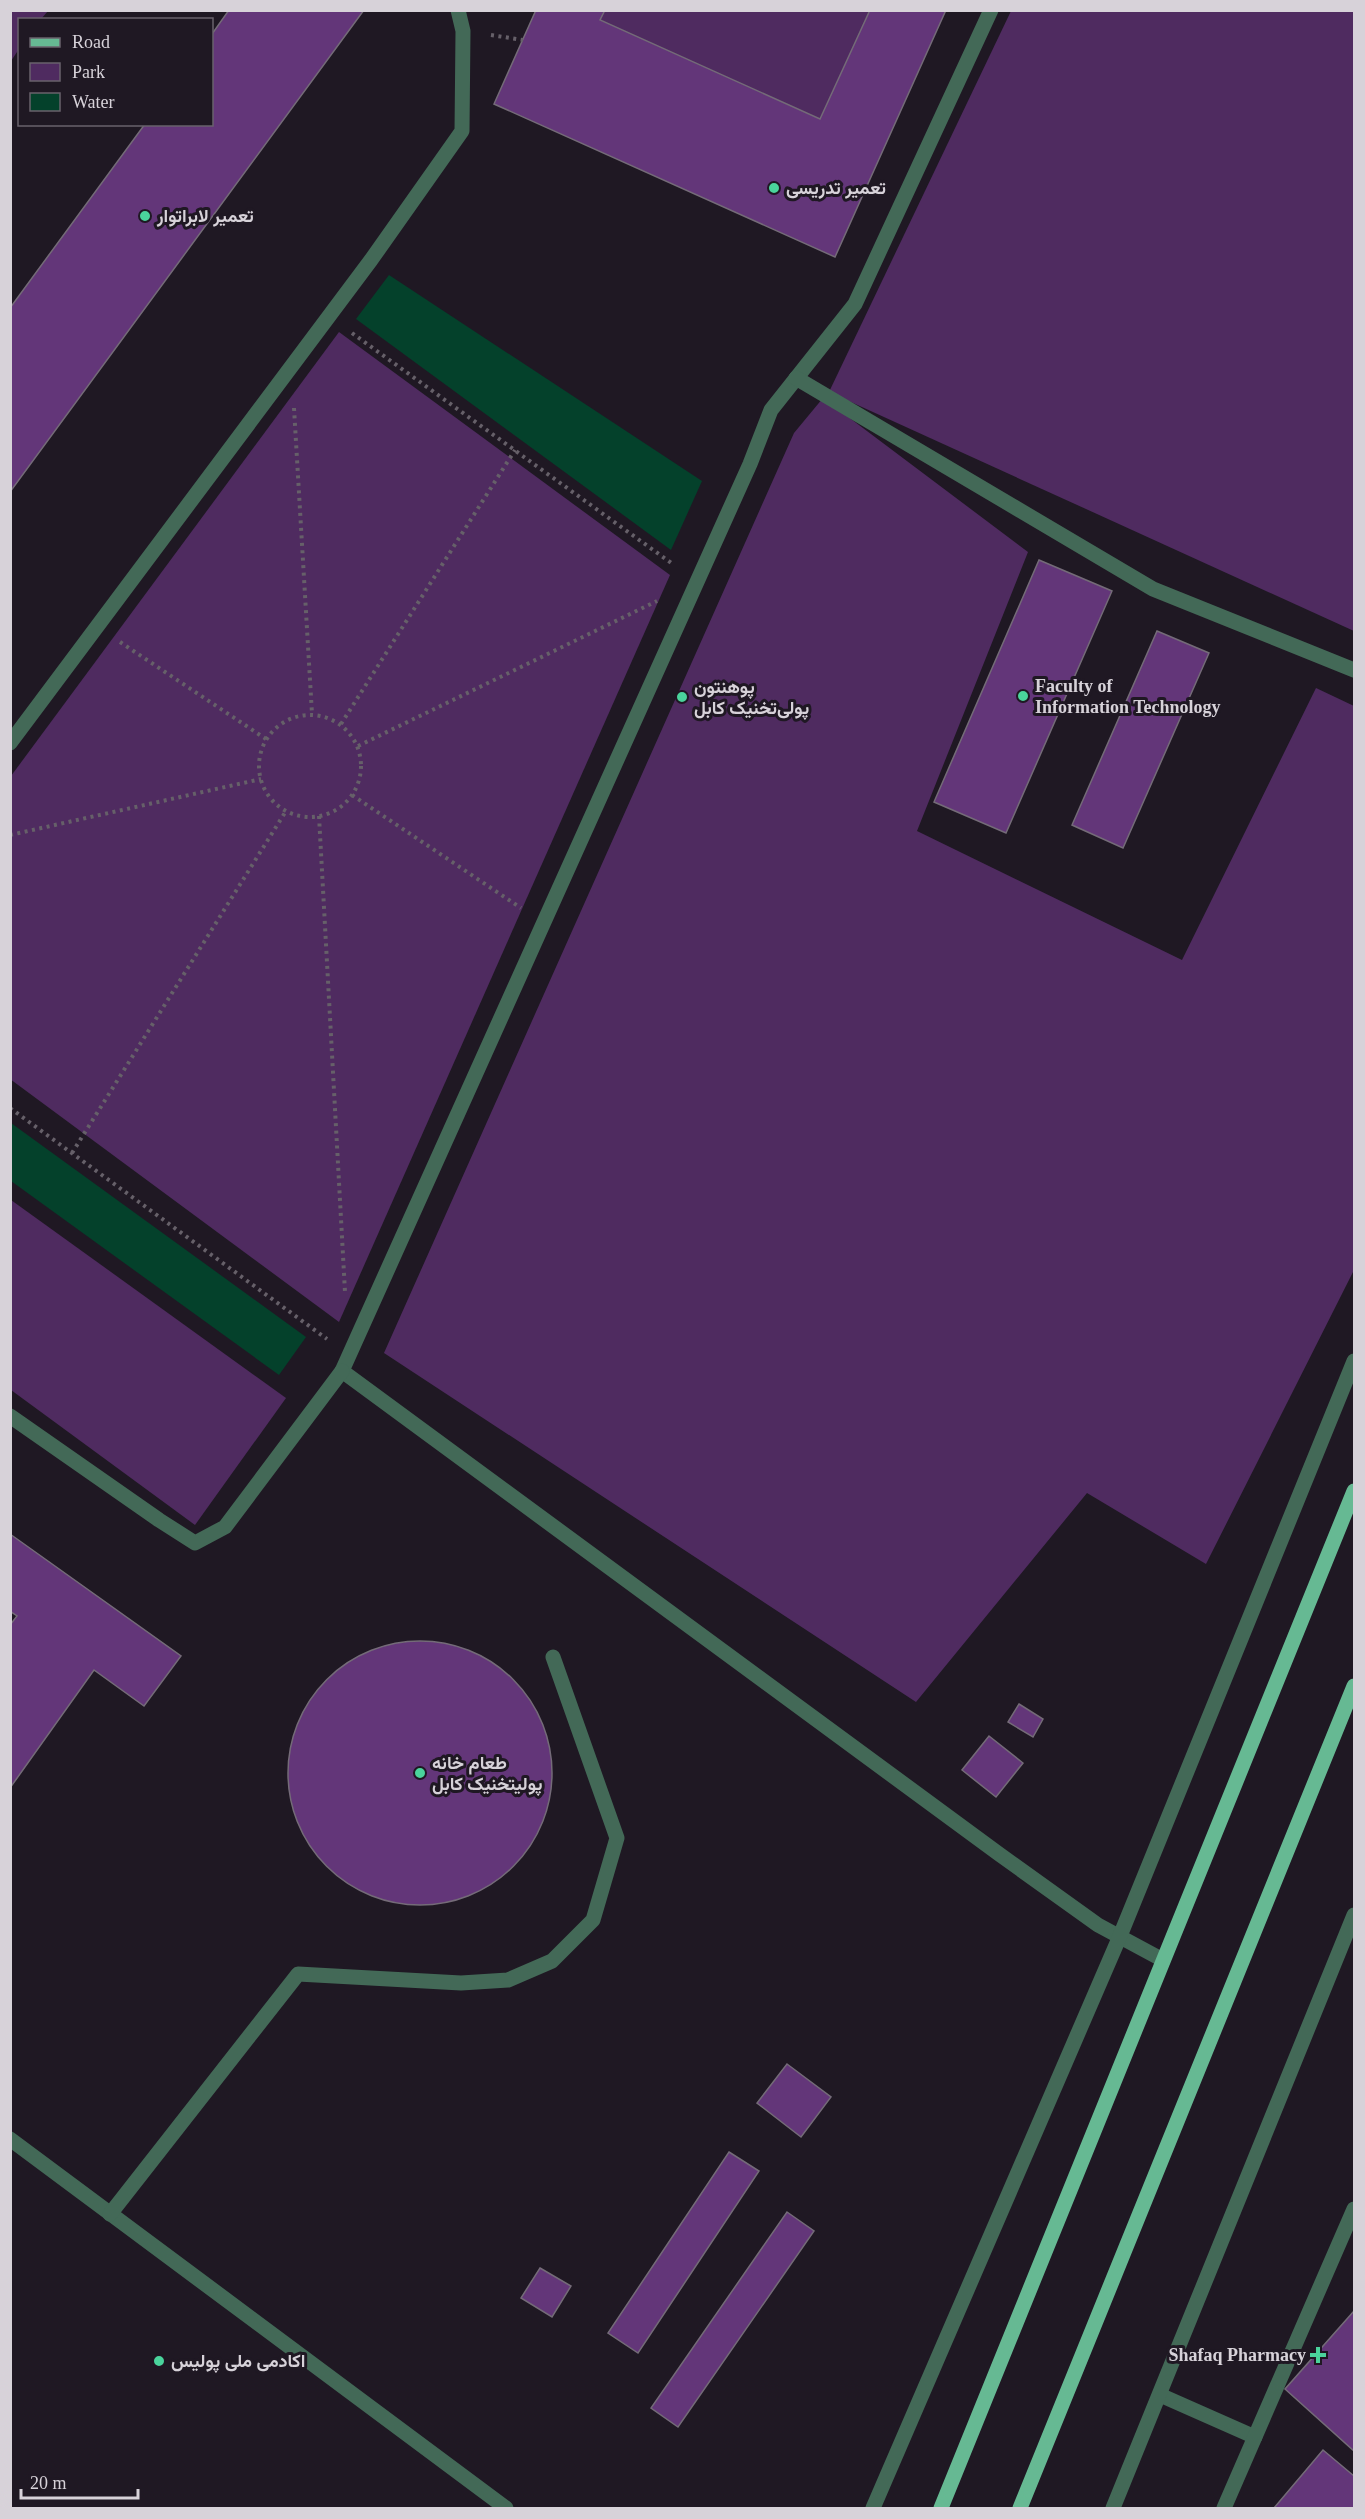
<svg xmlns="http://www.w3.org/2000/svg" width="1365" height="2519" viewBox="0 0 1365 2519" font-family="'Times New Roman',Vazirmatn,serif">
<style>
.green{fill:#4f2b60}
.water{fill:#04412b}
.building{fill:#633679;stroke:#746b78;stroke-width:1.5}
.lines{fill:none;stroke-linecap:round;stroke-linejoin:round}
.path{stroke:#666069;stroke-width:4;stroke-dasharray:3 4.5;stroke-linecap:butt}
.minor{stroke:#436957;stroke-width:15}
.major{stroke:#66b993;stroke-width:15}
.poi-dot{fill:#4ad49c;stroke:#1f1823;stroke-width:2}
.labels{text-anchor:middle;stroke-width:6;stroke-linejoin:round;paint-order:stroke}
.poi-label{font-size:18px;font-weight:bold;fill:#d7d2d9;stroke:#1f1823;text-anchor:start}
</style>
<rect width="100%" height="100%" fill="#1f1823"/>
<g class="green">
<path d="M11,10L48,11L41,19L20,20L19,49L11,61Z"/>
<path d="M605,10L870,11L820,119L600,20Z"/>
<path d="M1011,11H1354V631L829,392Z"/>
<path d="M339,332L670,575L339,1322L10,1079L11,776Z"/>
<path d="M823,398L1028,552L917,831L1182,960L1316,688L1354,706V1270L1206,1564L1087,1493L916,1702L384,1353L794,433Z"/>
<path d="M11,1200L286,1398L195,1525L11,1390Z"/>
<circle cx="419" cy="1770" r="28"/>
</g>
<g class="water">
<path d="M389,275L702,481L671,550L356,319Z"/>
<path d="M11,1123L306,1337L279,1375L11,1181Z"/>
</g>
<g class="building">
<path d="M229,10H364L10,492V308L145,124H212V34Z"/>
<path d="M536,10H605L600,20L820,119L870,10H946L835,257L494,104Z"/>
<path d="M1039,560L1112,591L1006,833L934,802Z"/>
<path d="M1157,631L1209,653L1123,848L1072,825Z"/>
<path d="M10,1534L181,1656L144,1706L94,1670L10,1788V1625L17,1616L10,1611Z"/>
<circle cx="420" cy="1773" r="132"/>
<path d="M1019,1704L1043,1719L1033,1737L1008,1722Z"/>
<path d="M989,1736L1023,1763L996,1797L962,1770Z"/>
<path d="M787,2064L831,2097L801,2137L757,2103Z"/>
<path d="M729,2152L759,2171L638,2353L608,2333Z"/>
<path d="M787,2212L814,2231L678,2427L651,2408Z"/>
<path d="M540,2268L571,2286L552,2317L521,2298Z"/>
<path d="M1354,2311V2451L1285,2389Z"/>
<path d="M1323,2450L1354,2476V2508H1274Z"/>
</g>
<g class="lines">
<g class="path">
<path d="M491,35L523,40"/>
<path d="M352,333L674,565"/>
<path d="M294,408L312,714"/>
<path d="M120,642L266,739"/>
<circle cx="310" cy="766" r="51"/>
<path d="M341,724L515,450"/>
<path d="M358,746L657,601"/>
<path d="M352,795L521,908"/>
<path d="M319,816L345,1292"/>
<path d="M10,835L261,779"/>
<path d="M10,1108L327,1339"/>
<path d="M72,1153L286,811"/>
</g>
<g class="minor">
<path d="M991,10L855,304L771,410L750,464L342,1371L999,1854L1098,1925L1163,1960"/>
<path d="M796,378L1153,589L1354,670"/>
<path d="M10,743L371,260L462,131L463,31L458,10"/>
<path d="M10,1416L159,1520L195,1543L225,1527L342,1371"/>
<path d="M10,2139L506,2508"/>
<path d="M110,2214L298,1974L461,1983L508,1980L552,1961L593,1920L617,1838L553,1657"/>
<path d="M1160,2395L1255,2437"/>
<path d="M873,2508L1120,1936L1354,1361"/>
<path d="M1113,2508L1354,1915"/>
<path d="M1224,2508L1354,2209"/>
</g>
<g class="major">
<path d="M941,2508L1354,1491"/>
<path d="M1020,2508L1354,1686"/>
</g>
</g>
<g class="poi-dot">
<circle cx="774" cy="188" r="6"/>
<circle cx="145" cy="216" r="6"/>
<circle cx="1023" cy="696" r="6"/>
<circle cx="682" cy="697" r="6"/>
<circle cx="420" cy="1773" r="6"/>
<path d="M1315 2346h6v6h6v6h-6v6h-6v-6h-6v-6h6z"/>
<circle cx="159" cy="2361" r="6"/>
</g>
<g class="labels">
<g class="poi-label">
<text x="786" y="194">تعمیر تدریسی</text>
<text x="157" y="222">تعمیر لابراتوار</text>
<text x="1035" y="692">Faculty of<tspan x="1035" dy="21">Information Technology</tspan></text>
<text x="694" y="693">پوهنتون<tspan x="694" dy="21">پولی‌تخنیک کابل</tspan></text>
<text x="432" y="1769">طعام خانه<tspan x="432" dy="21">پولیتخنیک کابل</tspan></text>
<text x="1306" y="2361" text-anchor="end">Shafaq Pharmacy</text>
<text x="171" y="2367">اکادمی ملی پولیس</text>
</g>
</g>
<rect width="1365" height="2519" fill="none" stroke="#d7d2d9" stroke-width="24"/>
<rect x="18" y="18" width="195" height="108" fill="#1f1823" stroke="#69626c" stroke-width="1.5"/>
<rect x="30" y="38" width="30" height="9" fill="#66b993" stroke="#69626c" stroke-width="1.5"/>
<text x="72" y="48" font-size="18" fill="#d7d2d9">Road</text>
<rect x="30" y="63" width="30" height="18" fill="#4f2b60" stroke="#69626c" stroke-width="1.5"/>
<text x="72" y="78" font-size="18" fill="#d7d2d9">Park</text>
<rect x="30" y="93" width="30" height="18" fill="#04412b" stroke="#69626c" stroke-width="1.5"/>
<text x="72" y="108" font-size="18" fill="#d7d2d9">Water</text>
<path d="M21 2489v9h117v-9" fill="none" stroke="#d7d2d9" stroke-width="3"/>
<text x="30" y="2489" font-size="18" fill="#d7d2d9" stroke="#1f1823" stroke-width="4.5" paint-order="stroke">20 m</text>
</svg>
